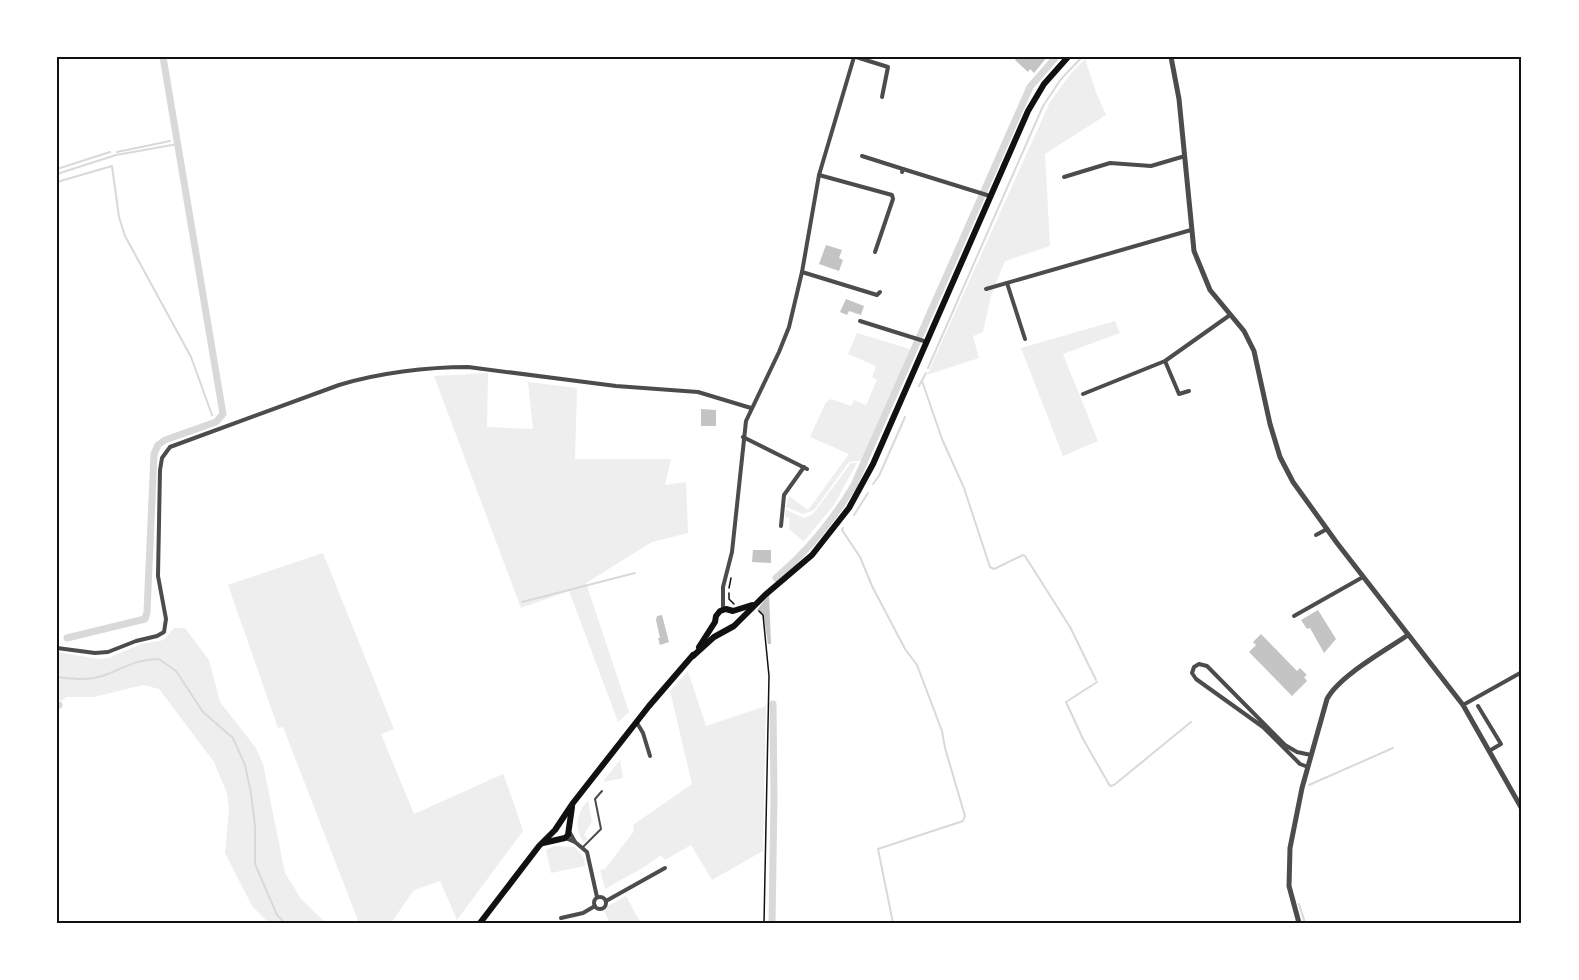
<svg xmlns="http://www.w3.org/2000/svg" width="1579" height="980" viewBox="0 0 1579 980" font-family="Arial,sans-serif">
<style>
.green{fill:#eee}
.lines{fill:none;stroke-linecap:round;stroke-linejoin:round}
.stream{stroke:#d9d9d9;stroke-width:2}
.canal{stroke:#d9d9d9;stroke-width:7}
.building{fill:#c4c4c4}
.path{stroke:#111;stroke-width:1.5}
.service{stroke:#4c4c4c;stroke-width:2}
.minor{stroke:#4c4c4c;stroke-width:4}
.tertiary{stroke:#4c4c4c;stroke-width:5}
.secondary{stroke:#111;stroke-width:6}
.neatline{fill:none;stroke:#111;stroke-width:2}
</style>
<rect width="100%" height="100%" fill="#fff"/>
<g class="green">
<path d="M1085,59L1096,92L1106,115L1045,154L1050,246L1005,261L991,296L983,332L973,336L979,358L927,375L1050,102L1071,73Z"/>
<path d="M1115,321L1120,333L1063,354L1098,441L1063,456L1021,348Z"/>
<path d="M857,333L913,350L864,459L867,460L849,462L814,510L803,514L786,507L789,496L808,510L849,454L810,437L826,402L831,399L851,406L854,400L866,405L877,380L872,377L876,366L848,354Z"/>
<path d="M488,373L487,427L533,429L528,382L577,388L575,459H671L665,485L686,482L688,533L652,542L586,583L629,712L618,722L569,591L521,608L434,376Z"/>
<path d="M851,463H857L834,505L804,541H803L789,529L790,518L785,517L786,510L804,518L813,514Z"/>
<path d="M323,553L394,729L381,734L414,814L503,774L505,778L523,831L457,920L440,881L414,890L391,923H359L283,727L278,728L228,585Z"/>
<path d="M174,628H185L209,660L220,702L256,748L263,764L285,873L301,899L326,923H269L252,906L225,853L229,810L227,793L214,762L159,689L143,685L94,697H66L62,701L57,699V652L99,659L108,658L141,644L164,640Z"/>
<path d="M688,671L706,726L766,706L763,851L712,880L691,845L665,860L661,855L646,866L605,889L600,870L605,869L634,831L633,825L692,784L670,691Z"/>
<path d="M620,760L623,778L604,782V780Z"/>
<path d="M588,800L592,822L584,835L588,839L584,842C573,828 577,813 588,800Z"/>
<path d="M554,846L575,847L584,858L585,866L551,873L546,850Z"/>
<path d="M626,896L640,922L610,923L604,911L608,906Z"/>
</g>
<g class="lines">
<g class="stream">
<path d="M117,152L170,141"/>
<path d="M57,169L110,152"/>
<path d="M57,174L116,155L178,144"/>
<path d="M57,182L112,166L119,217L125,236L191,357L212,415"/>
<path d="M928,368L1043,106L1061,79L1082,57"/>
<path d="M922,381L942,439L964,488L990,567L994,569L1023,555L1025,556L1070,627L1096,680"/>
<path d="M919,386L926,373"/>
<path d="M873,484L879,476L905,417"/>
<path d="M854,515L868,493"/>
<path d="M843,528L842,530L860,557L872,586L905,649L917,665L942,731L945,748L965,816L963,821L878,849L893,923"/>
<path d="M522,602L635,573"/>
<path d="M57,677C73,679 89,681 105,675C127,667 133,660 159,659L176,671L203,712L233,738L245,765L251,793L255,826V864L277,915L285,923"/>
<path d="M1097,682L1066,702L1083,739L1110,786L1114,785L1191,722"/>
<path d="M1309,785L1393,748"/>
<path d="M1299,904L1305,923"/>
</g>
<g class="canal">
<path d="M776,578C807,552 833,520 854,485L1030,87L1056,57"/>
<path d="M67,638L145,619L147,612L154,454L158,445L165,440L216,422L223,414L163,57"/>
<path d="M57,706L59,705"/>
<path d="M772,923L774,798L773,704"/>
</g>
</g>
<g class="building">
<path d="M1018,57H1047L1034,73L1030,69L1028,72L1015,60Z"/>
<path d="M826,245L842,250L839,258L843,260L839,271L819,264Z"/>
<path d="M846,299L864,306L861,315L849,311L847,315L840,312Z"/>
<path d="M701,409L716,410V426H701Z"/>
<path d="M753,550H771V563L752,562Z"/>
<path d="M769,594L771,644H768L763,613L761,615L757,610Z"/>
<path d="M1318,610L1336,639L1324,653L1310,628L1307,629L1301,620Z"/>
<path d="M662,615L669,642L660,645L658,638H660L656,620L657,616Z"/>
<path d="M1261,634L1297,671L1300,668L1307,675L1304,677L1307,681L1292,696L1249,652L1256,645L1253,642Z"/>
</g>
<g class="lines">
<g class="path">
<path d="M729,588L731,578"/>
<path d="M729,593V599L734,604"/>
<path d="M759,611L763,615L769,676L764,923"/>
</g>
<path class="service" d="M582,848L601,829L595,799L602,791"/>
<g class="minor">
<path d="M856,57L888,67L882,97"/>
<path d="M862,156L903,169"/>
<path d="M902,172L903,169L990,196"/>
<path d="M819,175L892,195L893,199L875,252"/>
<path d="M1064,177L1110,163L1151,166L1185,156"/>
<path d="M802,272L877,295L880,292"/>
<path d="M1007,283L1025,339"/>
<path d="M986,289L1191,230"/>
<path d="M860,321L927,342"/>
<path d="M1165,361L1179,394L1189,391"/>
<path d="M1083,394L1165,361L1230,315"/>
<path d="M743,437L807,469"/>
<path d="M781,526L784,495L804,467"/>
<path d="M1316,535L1327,529"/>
<path d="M723,609V587L732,552L746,421L779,352L789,327L802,272L819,175L854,57"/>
<path d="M1294,616L1363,577"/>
<path d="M57,648L95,653L108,652L136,641L157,636L164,632L166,619L158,576L160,470L162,458L170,447L339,385C378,373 427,367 468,367L616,386L698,392L751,408"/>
<path d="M1463,705L1522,672"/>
<path d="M1478,706L1501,744L1489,751"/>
<path d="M637,723L643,733L650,756"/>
<path d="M1308,767L1300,764L1263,727L1196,679L1192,673L1194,667L1199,664L1207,666L1285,745L1297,752L1311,755"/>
<path d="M565,838L575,842L570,833"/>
<path d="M575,842L587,852L597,897"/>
<circle cx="600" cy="903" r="6"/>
<path d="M606,901L665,868"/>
<path d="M561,918L583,913L595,906"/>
</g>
<g class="tertiary">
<path d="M1171,57L1179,99L1194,251L1210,290L1244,331L1254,351L1270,424L1280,457L1293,482L1337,543L1463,705L1522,809"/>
<path d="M1299,923L1289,886L1290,848L1302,788L1327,699C1339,676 1386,650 1408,635"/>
</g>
<g class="secondary">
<path d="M699,647L715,622L716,616L720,611L726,609L733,611L752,605"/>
<path d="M693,656L714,637L734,626L765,595L812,555L849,508L873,464L1028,111L1044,84L1068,57"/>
<path d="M543,843L565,838L568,835L572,807"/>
<path d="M480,923L539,846L555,830L573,803L649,706L693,655"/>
</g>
</g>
<rect width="1579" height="980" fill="none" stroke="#ffffff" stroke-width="117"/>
<rect x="58" y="58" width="1462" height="864" class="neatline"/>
</svg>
